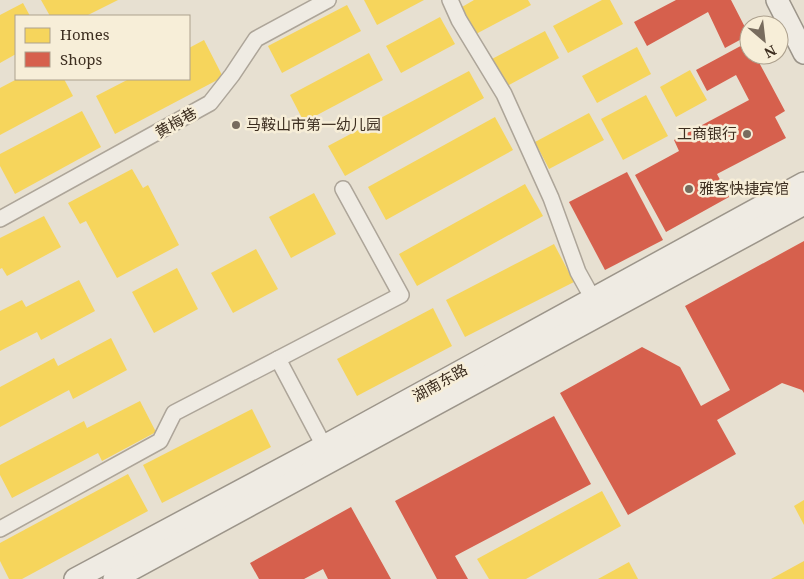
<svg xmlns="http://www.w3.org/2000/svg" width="804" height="579" viewBox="0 0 804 579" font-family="'Noto Serif','Noto Sans SC',serif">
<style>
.homes{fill:#f6d55c}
.shops{fill:#d6604d}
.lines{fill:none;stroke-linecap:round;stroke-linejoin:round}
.minor-casing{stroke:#ada599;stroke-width:18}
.secondary-casing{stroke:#9c958a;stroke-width:24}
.minor{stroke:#efebe3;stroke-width:15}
.secondary{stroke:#efebe3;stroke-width:21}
.poi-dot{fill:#786c5e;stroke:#f7eed8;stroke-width:2}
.labels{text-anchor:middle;stroke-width:5;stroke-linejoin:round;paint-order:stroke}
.street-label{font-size:15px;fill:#3d2e20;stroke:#f7eed8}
.poi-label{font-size:15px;fill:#3d2e20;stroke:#f7eed8;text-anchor:start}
</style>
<rect width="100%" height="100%" fill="#e7e0d1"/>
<g class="homes">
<path d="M41,0H118L86,16H50Z"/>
<path d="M364,0H424L377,25Z"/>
<path d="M474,0H528L531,5L476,34L462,7Z"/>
<path d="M602,0H610L623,24L568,53L553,26Z"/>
<path d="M23,3L30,16H16V54L0,63V15Z"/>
<path d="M347,5L361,31L282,73L268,46Z"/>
<path d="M440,17L455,44L401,73L386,46Z"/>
<path d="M545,31L559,58L505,87L490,60Z"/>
<path d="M204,40L223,77L115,134L96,96L129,79H189V48Z"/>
<path d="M637,47L651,74L597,103L582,76Z"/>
<path d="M369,53L383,80L304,122L290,95Z"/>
<path d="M690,70L707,100L676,117L660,87Z"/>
<path d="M469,71L484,98L345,176L328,146Z"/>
<path d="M17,79H64L73,96L0,135V88Z"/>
<path d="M646,95L668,136L623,160L601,119Z"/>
<path d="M82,111L101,147L15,194L0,166V154Z"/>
<path d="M589,113L604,140L549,169L535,142Z"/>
<path d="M495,117L513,150L386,220L368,187Z"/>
<path d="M132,169L143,188L148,185L179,245L117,278L86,221L80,224L68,203Z"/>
<path d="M525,184L543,216L417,286L399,254Z"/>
<path d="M314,193L336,234L291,258L269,217Z"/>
<path d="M44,216L61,247L7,276L2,268L0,269V238Z"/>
<path d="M554,244L574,282L465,337L446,300Z"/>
<path d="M256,249L278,289L233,313L211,273Z"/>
<path d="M177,268L198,309L154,333L132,292Z"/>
<path d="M79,280L95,311L41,340L37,332L0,351V311L22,300L26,307Z"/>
<path d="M433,308L452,346L357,396L337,359Z"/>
<path d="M111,338L127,370L73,399L69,390L0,427V387L54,358L58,366Z"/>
<path d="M140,401L156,432L102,461L98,453L12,498L0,475V465L84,421L87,428Z"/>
<path d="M252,409L271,447L162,503L143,465Z"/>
<path d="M128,474L148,511L22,579H9L0,561V543Z"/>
<path d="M602,491L621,526L526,579H489L477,559Z"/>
<path d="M804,500V525L794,506Z"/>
<path d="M804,561V579H771Z"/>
<path d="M629,562L638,579H598Z"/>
</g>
<g class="shops">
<path d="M676,0H731L749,35L725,48L708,12L647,46L634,22Z"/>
<path d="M748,42L749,55H755L785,111L775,117L786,138L717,174L729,197L666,232L635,175L679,151L674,140L749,100L736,75L707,91L696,70Z"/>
<path d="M627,172L663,240L605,270L569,202Z"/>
<path d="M804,241V393L802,390L782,383L717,420L736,454L628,515L560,393L642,347L680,367L701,406L730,390L685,306Z"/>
<path d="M554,416L591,484L455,556L468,579H437L395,501Z"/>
<path d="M351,507L391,579H328L323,569L304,579H259L250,563Z"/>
</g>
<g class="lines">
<defs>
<g id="minor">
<path d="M450,0L459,20L504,94L551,198L578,272L593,299"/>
<path d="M0,219L210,103L232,75L256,39L328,0"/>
<path d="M278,359L401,295L343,189"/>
<path d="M0,529L160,441L174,413L278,359L324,446"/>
</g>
<g id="secondary">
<path d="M777,0L804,53"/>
<path d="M75,579L324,446L804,183"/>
<path d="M114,579L804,204"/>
</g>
</defs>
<use href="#minor" class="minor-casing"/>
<use href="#secondary" class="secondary-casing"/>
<use href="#minor" class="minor"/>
<use href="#secondary" class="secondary"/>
</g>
<g class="poi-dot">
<circle cx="236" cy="125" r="5"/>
<circle cx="747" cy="134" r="5"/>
<circle cx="689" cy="189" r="5"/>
</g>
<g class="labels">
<g class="street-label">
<text transform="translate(176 123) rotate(-30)" y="5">黄梅巷</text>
<text transform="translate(440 383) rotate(-29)" y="5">湖南东路</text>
</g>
<g class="poi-label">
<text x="246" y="130">马鞍山市第一幼儿园</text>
<text x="737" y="139" text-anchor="end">工商银行</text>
<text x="699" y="194">雅客快捷宾馆</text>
</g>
</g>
<rect x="15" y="15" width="175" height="65" fill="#f7eed8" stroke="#ada18e"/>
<rect x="25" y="28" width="25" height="15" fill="#f6d55c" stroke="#ada18e"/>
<text x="60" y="40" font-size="15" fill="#3d2e20">Homes</text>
<rect x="25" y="52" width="25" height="15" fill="#d6604d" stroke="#ada18e"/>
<text x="60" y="65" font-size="15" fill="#3d2e20">Shops</text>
<g transform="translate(764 40) rotate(152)"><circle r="24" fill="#f7eed8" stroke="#ada18e"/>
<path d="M0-4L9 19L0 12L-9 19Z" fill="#786c5e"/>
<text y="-8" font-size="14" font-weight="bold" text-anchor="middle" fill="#3d2e20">N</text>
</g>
</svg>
